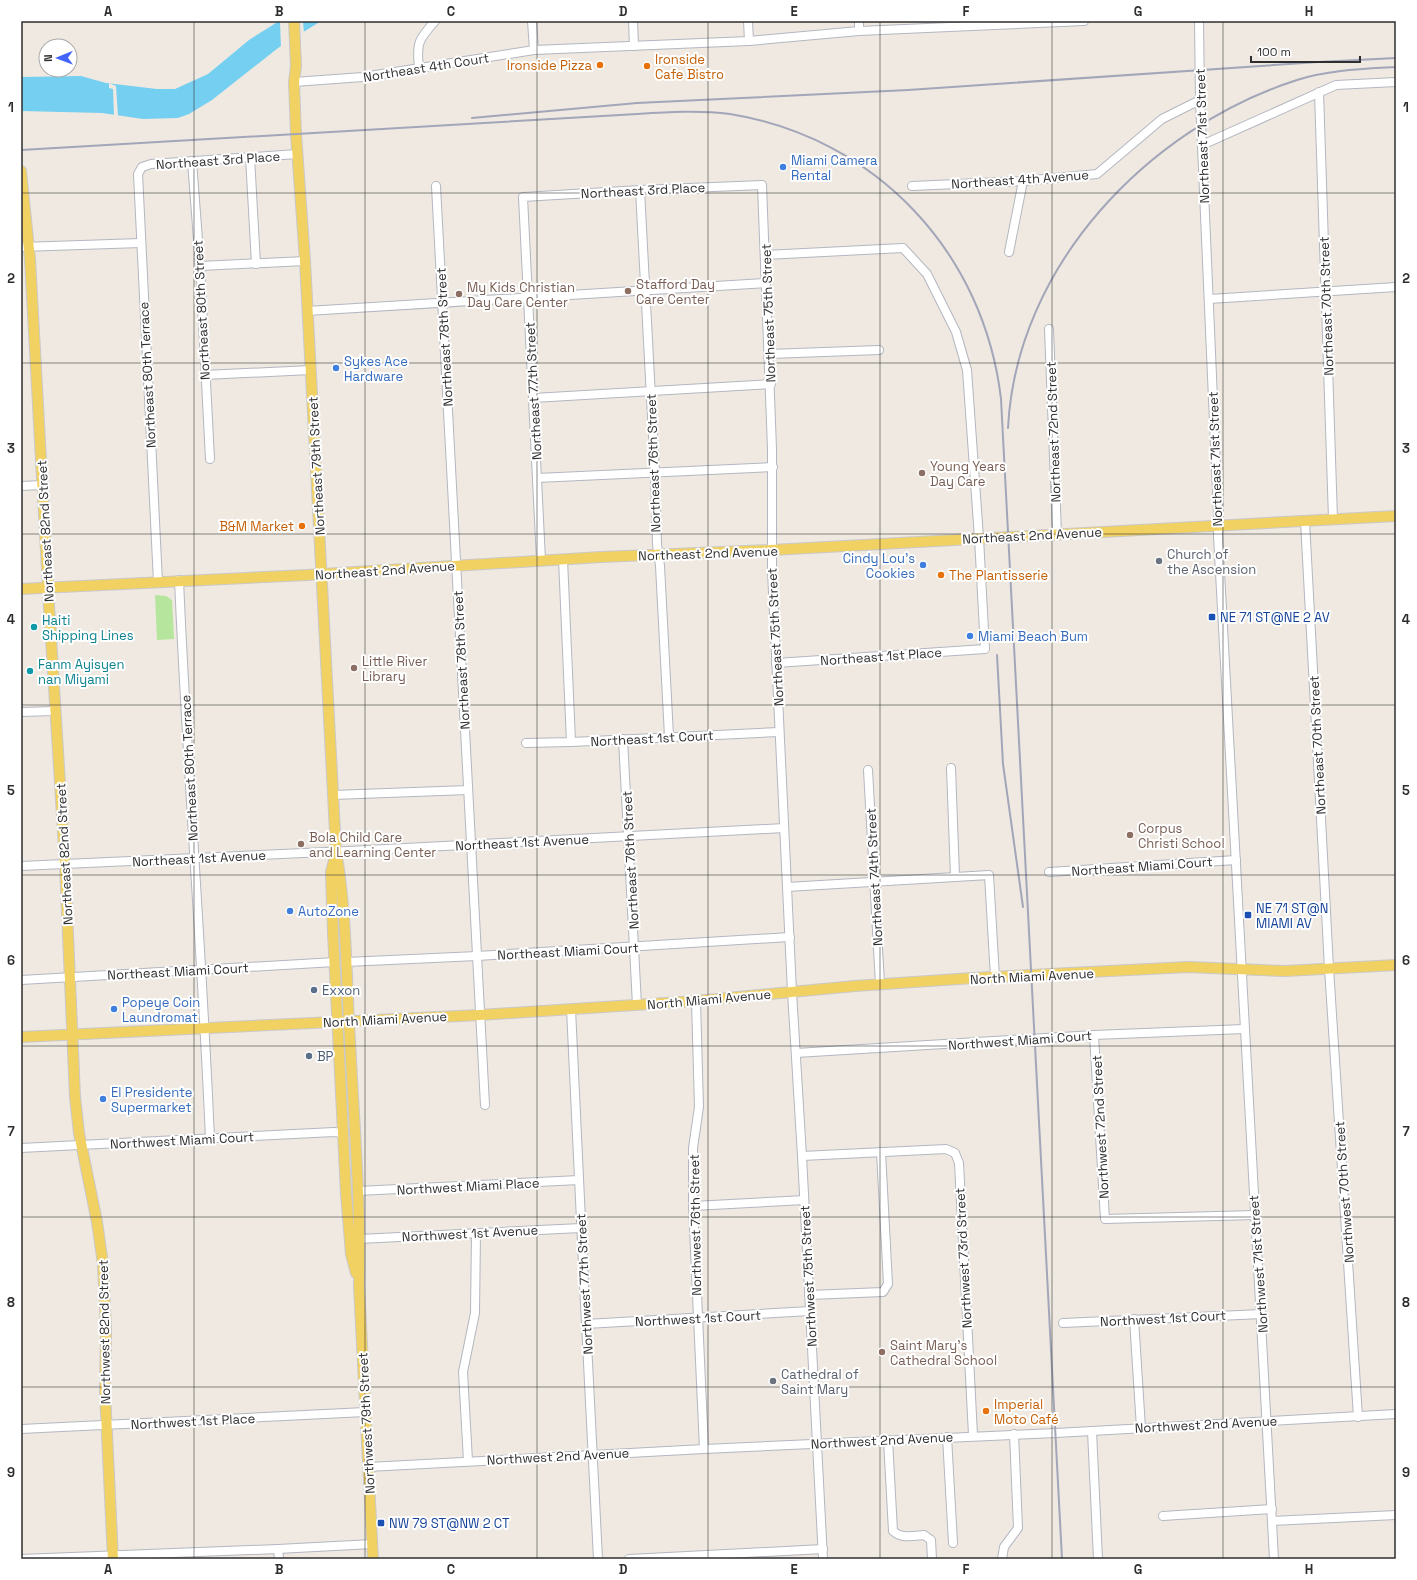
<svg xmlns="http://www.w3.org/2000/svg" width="1417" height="1580" viewBox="0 0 1417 1580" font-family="'Space Grotesk',sans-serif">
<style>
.green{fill:#b6e59e}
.water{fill:#75cff0}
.pier{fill:#efe9e1}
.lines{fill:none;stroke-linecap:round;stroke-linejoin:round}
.minor-casing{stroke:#b4b7c1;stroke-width:10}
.major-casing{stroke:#c9c9c9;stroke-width:12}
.minor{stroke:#fff;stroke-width:8}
.major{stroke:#f2d163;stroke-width:10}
.rail{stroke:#a3a6b8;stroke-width:2}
.grid{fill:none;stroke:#2e2e2e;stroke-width:1;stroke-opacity:0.55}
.food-dot{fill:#e8710a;stroke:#fff;stroke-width:1.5}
.shop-dot{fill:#3f7fe0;stroke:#fff;stroke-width:1.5}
.education-dot{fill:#8d6e63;stroke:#fff;stroke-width:1.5}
.worship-dot{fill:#6b7280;stroke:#fff;stroke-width:1.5}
.transit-dot{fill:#1a4fb4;stroke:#fff;stroke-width:1.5}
.culture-dot{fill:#0f9aa8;stroke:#fff;stroke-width:1.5}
.service-dot{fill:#5c6f8a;stroke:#fff;stroke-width:1.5}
.labels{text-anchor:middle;stroke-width:4;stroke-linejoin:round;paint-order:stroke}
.food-label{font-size:13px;fill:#c56008;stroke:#fff;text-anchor:start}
.street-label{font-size:13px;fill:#2e2e2e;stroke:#fff}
.shop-label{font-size:13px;fill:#366cbe;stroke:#fff;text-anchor:start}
.education-label{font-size:13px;fill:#785e54;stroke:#fff;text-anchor:start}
.worship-label{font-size:13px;fill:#5b616d;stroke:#fff;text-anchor:start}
.transit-label{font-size:13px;fill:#164399;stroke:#fff;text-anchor:start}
.culture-label{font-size:13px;fill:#0d838f;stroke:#fff;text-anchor:start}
.service-label{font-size:13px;fill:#4e5e75;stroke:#fff;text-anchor:start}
.neatline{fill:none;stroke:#2e2e2e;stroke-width:1.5}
.grid-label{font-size:13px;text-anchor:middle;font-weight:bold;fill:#2e2e2e}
</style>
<rect width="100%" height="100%" fill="#efe9e1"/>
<path class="green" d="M155,595L166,596L172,600L174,639L157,640Z"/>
<path class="water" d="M279,21H321L278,48L212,100L189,114L178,118L143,119L102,113L21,111V77L81,76L106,83L157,89H175L208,74L249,40Z"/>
<g class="pier">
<path d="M280,21H303L304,34L281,49Z"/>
<path d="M109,83L116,86L118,116H114L113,89L109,88Z"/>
</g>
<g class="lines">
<defs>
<g id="minor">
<path d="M532,21L534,50"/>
<path d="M633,21L634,46"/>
<path d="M748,21L749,41"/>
<path d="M859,21V31"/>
<path d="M1199,21L1200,100L1218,514V536L1274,1559"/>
<path d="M419,67C416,43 419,39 435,21"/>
<path d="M294,82L363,77L534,50L749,41L859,31L1084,21"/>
<path d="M1319,92L1333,519"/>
<path d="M1202,145L1336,85L1396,82"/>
<path d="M250,157L256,264"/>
<path d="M192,161L200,266L210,459"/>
<path d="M436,186L485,1105"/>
<path d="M912,186L1023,181L1097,174L1162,119L1200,100"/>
<path d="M640,190L655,473L657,544L660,566L669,736"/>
<path d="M21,247L141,243"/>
<path d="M1009,252L1023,181"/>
<path d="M765,255L903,248L927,274L956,332L967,370L979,538L985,649L776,663"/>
<path d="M200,266L305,261"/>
<path d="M1209,299L1396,287"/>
<path d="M307,311L766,283"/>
<path d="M1049,329L1057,534"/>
<path d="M769,354L879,350"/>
<path d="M204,375L311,370"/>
<path d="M533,398L771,384"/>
<path d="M537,478L773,467"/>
<path d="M21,486L42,485"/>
<path d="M1305,521L1329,968L1358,1417"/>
<path d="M563,559L571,742"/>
<path d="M541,560L523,197L640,190L762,185L772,449V571L792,992L802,1156L823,1559"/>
<path d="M179,580C187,767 202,952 210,1139"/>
<path d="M158,582L138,174L142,167L151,164L297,154"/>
<path d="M21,712L55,711"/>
<path d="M623,739L637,1005"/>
<path d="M526,743L571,742L779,732"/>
<path d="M951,768L955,876"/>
<path d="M868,770L880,984"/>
<path d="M333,795L468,790"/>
<path d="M21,866L348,851L784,828"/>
<path d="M1049,872L1236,860"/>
<path d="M787,887L989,875L995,978"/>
<path d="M346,962L477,956L790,937"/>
<path d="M21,980L335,962"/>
<path d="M696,1001L699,1107L693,1148V1206L704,1449"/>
<path d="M571,1009L584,1284L598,1559"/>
<path d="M1094,1035L1105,1219L1255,1215"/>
<path d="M796,1053L1094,1035L1244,1029"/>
<path d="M21,1148L334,1132L343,1133"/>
<path d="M802,1156L946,1149L955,1153L959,1163L973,1435"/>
<path d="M358,1191L579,1180"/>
<path d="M693,1206L804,1200"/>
<path d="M359,1239L581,1228"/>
<path d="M809,1295L883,1292L888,1284L881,1152"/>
<path d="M1134,1319L1141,1428"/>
<path d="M1063,1323L1262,1314"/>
<path d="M586,1324L810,1311"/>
<path d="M21,1429L365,1412"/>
<path d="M1092,1431L1098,1559"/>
<path d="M947,1437L953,1543"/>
<path d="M888,1440L893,1531C902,1539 913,1536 924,1535L931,1540L932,1559"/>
<path d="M468,1461L463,1372L475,1313L476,1233"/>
<path d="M368,1467L704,1449L1056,1433L1396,1414"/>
<path d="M1163,1516L1272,1509"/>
<path d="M1272,1521L1396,1515"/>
<path d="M278,1549L279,1559"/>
<path d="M21,1559L278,1549L372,1544"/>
<path d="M629,1559L823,1549"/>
<path d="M1002,1559L1004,1547L1018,1528L1014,1434"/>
</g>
<g id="major">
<path d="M294,21L296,66L294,82L296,134L305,261L336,851C347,913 346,978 350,1041C354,1122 361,1205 359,1286L373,1559"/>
<path d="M21,171L30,259L49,606L65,864L75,1097L79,1133L97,1222L103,1264L106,1330L105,1392L113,1559"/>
<path d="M21,589L307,575L601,557L772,550L1396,516"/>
<path d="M335,857L331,872L333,933L346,1193L351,1254L356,1273"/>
<path d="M21,1037L480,1015L696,1001L855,986L973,978L1188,967L1285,971L1396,965"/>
</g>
</defs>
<use href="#minor" class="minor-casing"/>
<use href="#major" class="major-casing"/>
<use href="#minor" class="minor"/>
<use href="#major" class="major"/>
<g class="rail">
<path d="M472,118L637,103L908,90L1318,62L1396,58"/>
<path d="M21,150L637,114C668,112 700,110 730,114C877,138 984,253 1001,399L1062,1559"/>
<path d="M1008,428C1016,266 1148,128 1297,80C1329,70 1363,69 1396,67"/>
<path d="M997,655L1003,764L1023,907"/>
</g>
</g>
<path class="grid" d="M194,21V1559M365,21V1559M537,21V1559M708,21V1559M880,21V1559M1052,21V1559M1223,21V1559M21,193H1396M21,363H1396M21,534H1396M21,705H1396M21,875H1396M21,1046H1396M21,1217H1396M21,1387H1396"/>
<g class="food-dot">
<circle cx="600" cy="65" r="4"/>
<circle cx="647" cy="66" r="4"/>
<circle cx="302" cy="526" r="4"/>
<circle cx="941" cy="575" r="4"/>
<circle cx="986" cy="1411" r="4"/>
</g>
<g class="shop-dot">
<circle cx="783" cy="167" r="4"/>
<circle cx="336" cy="368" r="4"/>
<circle cx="923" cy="565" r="4"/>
<circle cx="970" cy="636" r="4"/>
<circle cx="290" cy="911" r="4"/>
<circle cx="114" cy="1009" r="4"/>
<circle cx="103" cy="1099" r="4"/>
</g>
<g class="education-dot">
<circle cx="628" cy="291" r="4"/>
<circle cx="459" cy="294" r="4"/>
<circle cx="922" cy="473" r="4"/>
<circle cx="354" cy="668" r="4"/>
<circle cx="1130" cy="835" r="4"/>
<circle cx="301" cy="844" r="4"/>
<circle cx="882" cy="1352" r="4"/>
</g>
<g class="worship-dot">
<circle cx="1159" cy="561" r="4"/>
<circle cx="773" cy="1381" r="4"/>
</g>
<g class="transit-dot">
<rect x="1208" y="613" width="8" height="8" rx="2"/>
<rect x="1244" y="911" width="8" height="8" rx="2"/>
<rect x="377" y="1519" width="8" height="8" rx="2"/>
</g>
<g class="culture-dot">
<circle cx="34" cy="627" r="4"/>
<circle cx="30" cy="671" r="4"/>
</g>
<g class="service-dot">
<circle cx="314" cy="990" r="4"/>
<circle cx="309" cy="1056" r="4"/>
</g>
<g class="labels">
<g class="food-label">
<text x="655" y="64">Ironside<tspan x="655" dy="15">Cafe Bistro</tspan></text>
<text x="592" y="70" text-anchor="end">Ironside Pizza</text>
<text x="294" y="531" text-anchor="end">B&amp;M Market</text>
<text x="949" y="580">The Plantisserie</text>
<text x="994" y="1409">Imperial<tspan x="994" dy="15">Moto Café</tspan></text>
</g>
<g class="street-label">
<text transform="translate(426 67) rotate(-9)" y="5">Northeast 4th Court</text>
<text transform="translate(1202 136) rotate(-92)" y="5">Northeast 71st Street</text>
<text transform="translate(218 160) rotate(-4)" y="5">Northeast 3rd Place</text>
<text transform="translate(1020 179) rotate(-4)" y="5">Northeast 4th Avenue</text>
<text transform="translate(643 190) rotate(-3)" y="5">Northeast 3rd Place</text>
<text transform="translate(1326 306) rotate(-92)" y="5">Northeast 70th Street</text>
<text transform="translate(201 310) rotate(-93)" y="5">Northeast 80th Street</text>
<text transform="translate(768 313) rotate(-92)" y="5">Northeast 75th Street</text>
<text transform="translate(444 337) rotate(-93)" y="5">Northeast 78th Street</text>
<text transform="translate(147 375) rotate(-93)" y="5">Northeast 80th Terrace</text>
<text transform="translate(533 391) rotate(-93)" y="5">Northeast 77th Street</text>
<text transform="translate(1053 432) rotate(-92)" y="5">Northeast 72nd Street</text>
<text transform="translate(1215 459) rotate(-92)" y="5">Northeast 71st Street</text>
<text transform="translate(653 463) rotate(-92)" y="5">Northeast 76th Street</text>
<text transform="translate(316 466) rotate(-93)" y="5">Northeast 79th Street</text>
<text transform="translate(45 531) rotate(-93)" y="5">Northeast 82nd Street</text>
<text transform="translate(1032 535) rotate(-3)" y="5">Northeast 2nd Avenue</text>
<text transform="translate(708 553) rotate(-2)" y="5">Northeast 2nd Avenue</text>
<text transform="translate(385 570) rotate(-4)" y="5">Northeast 2nd Avenue</text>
<text transform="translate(775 637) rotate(-93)" y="5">Northeast 75th Street</text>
<text transform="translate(881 656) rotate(-4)" y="5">Northeast 1st Place</text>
<text transform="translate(461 660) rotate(-93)" y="5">Northeast 78th Street</text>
<text transform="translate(652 738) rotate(-3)" y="5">Northeast 1st Court</text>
<text transform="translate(1317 745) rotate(-93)" y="5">Northeast 70th Street</text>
<text transform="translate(189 768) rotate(-93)" y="5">Northeast 80th Terrace</text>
<text transform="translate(522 842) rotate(-3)" y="5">Northeast 1st Avenue</text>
<text transform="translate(64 854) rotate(-93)" y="5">Northeast 82nd Street</text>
<text transform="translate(199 858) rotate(-3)" y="5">Northeast 1st Avenue</text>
<text transform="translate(630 860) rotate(-93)" y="5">Northeast 76th Street</text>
<text transform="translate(1142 866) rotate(-4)" y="5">Northeast Miami Court</text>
<text transform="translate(874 877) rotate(-93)" y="5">Northeast 74th Street</text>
<text transform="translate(568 951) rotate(-3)" y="5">Northeast Miami Court</text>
<text transform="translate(178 971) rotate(-3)" y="5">Northeast Miami Court</text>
<text transform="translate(1032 976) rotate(-3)" y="5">North Miami Avenue</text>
<text transform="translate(709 999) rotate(-5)" y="5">North Miami Avenue</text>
<text transform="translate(385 1019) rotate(-3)" y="5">North Miami Avenue</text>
<text transform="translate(1020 1040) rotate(-4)" y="5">Northwest Miami Court</text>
<text transform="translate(1100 1127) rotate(-93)" y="5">Northwest 72nd Street</text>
<text transform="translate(182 1140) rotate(-3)" y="5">Northwest Miami Court</text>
<text transform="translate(468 1186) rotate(-3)" y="5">Northwest Miami Place</text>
<text transform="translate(1344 1192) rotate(-94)" y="5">Northwest 70th Street</text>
<text transform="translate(695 1225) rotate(-91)" y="5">Northwest 76th Street</text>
<text transform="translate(470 1233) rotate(-3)" y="5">Northwest 1st Avenue</text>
<text transform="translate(963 1258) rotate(-93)" y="5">Northwest 73rd Street</text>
<text transform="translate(1258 1264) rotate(-94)" y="5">Northwest 71st Street</text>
<text transform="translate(808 1276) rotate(-93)" y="5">Northwest 75th Street</text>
<text transform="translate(584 1284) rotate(-93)" y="5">Northwest 77th Street</text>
<text transform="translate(698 1318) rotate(-3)" y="5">Northwest 1st Court</text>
<text transform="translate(1163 1318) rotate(-3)" y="5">Northwest 1st Court</text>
<text transform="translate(104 1332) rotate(-91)" y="5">Northwest 82nd Street</text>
<text transform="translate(193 1421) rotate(-3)" y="5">Northwest 1st Place</text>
<text transform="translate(366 1423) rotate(-93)" y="5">Northwest 79th Street</text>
<text transform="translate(1206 1424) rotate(-3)" y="5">Northwest 2nd Avenue</text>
<text transform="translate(882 1440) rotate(-3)" y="5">Northwest 2nd Avenue</text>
<text transform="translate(558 1456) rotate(-3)" y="5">Northwest 2nd Avenue</text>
</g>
<g class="shop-label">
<text x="791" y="165">Miami Camera<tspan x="791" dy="15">Rental</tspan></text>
<text x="344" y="366">Sykes Ace<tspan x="344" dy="15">Hardware</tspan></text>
<text x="915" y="563" text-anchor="end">Cindy Lou's<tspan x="915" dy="15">Cookies</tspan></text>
<text x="978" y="641">Miami Beach Bum</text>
<text x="298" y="916">AutoZone</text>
<text x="122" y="1007">Popeye Coin<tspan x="122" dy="15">Laundromat</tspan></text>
<text x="111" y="1097">El Presidente<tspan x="111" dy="15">Supermarket</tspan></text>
</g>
<g class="education-label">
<text x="636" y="289">Stafford Day<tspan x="636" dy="15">Care Center</tspan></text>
<text x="467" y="292">My Kids Christian<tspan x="467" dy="15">Day Care Center</tspan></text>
<text x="930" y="471">Young Years<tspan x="930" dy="15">Day Care</tspan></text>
<text x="362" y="666">Little River<tspan x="362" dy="15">Library</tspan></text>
<text x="1138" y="833">Corpus<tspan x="1138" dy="15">Christi School</tspan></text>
<text x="309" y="842">Bola Child Care<tspan x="309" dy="15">and Learning Center</tspan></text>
<text x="890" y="1350">Saint Mary's<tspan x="890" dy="15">Cathedral School</tspan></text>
</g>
<g class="worship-label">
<text x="1167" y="559">Church of<tspan x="1167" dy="15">the Ascension</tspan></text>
<text x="781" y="1379">Cathedral of<tspan x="781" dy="15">Saint Mary</tspan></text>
</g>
<g class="transit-label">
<text x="1220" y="622">NE 71 ST@NE 2 AV</text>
<text x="1256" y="913">NE 71 ST@N<tspan x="1256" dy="15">MIAMI AV</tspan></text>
<text x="389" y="1528">NW 79 ST@NW 2 CT</text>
</g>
<g class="culture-label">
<text x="42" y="625">Haiti<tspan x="42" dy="15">Shipping Lines</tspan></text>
<text x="38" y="669">Fanm Ayisyen<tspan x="38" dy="15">nan Miyami</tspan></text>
</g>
<g class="service-label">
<text x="322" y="995">Exxon</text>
<text x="317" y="1061">BP</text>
</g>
</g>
<rect width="1417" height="1580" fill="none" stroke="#ffffff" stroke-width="44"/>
<g transform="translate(58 58) rotate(269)"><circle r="19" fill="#ffffff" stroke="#ababab"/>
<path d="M0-3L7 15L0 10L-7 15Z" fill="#4264fb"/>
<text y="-6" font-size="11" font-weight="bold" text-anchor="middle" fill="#2e2e2e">N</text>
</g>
<path d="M1251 56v6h109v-6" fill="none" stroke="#2e2e2e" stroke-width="2"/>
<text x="1257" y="56" font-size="12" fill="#2e2e2e" stroke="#ffffff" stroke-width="3" paint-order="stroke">100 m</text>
<rect x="22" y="22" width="1373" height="1536" class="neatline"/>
<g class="grid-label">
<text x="108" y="16">A</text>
<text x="279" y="16">B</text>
<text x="451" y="16">C</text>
<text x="623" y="16">D</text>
<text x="794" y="16">E</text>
<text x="966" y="16">F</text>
<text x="1138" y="16">G</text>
<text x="1309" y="16">H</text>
<text x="11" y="112">1</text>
<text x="1406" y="112">1</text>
<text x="11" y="283">2</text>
<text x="1406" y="283">2</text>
<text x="11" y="453">3</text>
<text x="1406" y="453">3</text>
<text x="11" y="624">4</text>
<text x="1406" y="624">4</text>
<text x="11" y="795">5</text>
<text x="1406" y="795">5</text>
<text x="11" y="965">6</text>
<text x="1406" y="965">6</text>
<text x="11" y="1136">7</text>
<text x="1406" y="1136">7</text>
<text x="11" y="1307">8</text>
<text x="1406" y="1307">8</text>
<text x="11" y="1477">9</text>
<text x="1406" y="1477">9</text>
<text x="108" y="1574">A</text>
<text x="279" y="1574">B</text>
<text x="451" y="1574">C</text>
<text x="623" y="1574">D</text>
<text x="794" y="1574">E</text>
<text x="966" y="1574">F</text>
<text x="1138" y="1574">G</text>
<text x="1309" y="1574">H</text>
</g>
</svg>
